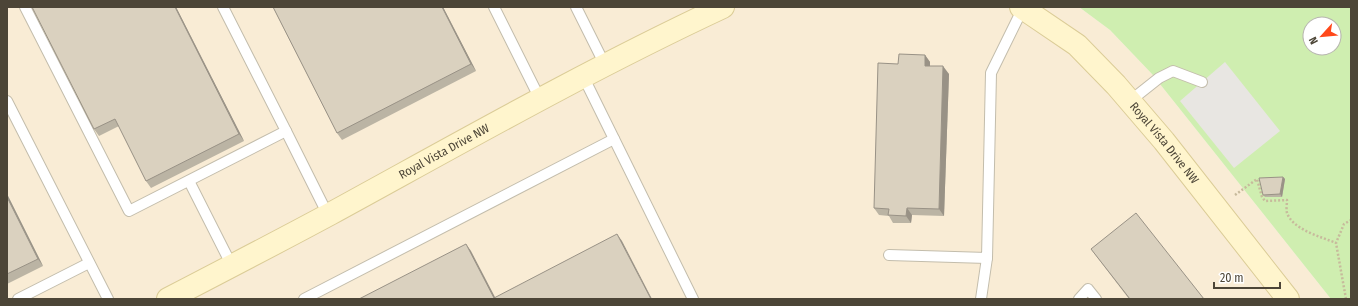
<svg xmlns="http://www.w3.org/2000/svg" width="1358" height="306" viewBox="0 0 1358 306" font-family="'Fira Sans Condensed',sans-serif">
<style>
.commercial{fill:#f9ecd5}
.green{fill:#cfeeb0;fill-rule:evenodd}
.parking{fill:#e8e6e2}
.lines{fill:none;stroke-linecap:round;stroke-linejoin:round}
.lane-casing{stroke:#c3bdac;stroke-width:12}
.secondary-casing{stroke:#dbcc97;stroke-width:24}
.path{stroke:#c7ba9c;stroke-width:2.5;stroke-dasharray:2 2;stroke-linecap:butt}
.lane{stroke:#fff;stroke-width:10}
.secondary{stroke:#fff5cd;stroke-width:22}
.wall{fill:#bbb4a4}
.shaded-wall{fill:#999286}
.building{fill:#dad1bf;stroke:#999286}
.labels{text-anchor:middle;stroke-width:3;stroke-linejoin:round;paint-order:stroke}
.street-label{font-size:12px;fill:#4c4537;stroke:#fff}
</style>
<rect width="100%" height="100%" fill="#f7f4eb"/>
<path class="commercial" d="M7,7H1079L1110,30L1152,74L1331,299H7Z"/>
<path class="green" d="M1079,7H1351V299H1331L1152,74L1110,30ZM1310,24H1334V48H1310Z"/>
<path class="parking" d="M1225,62L1280,131L1234,168L1180,101Z"/>
<g class="lines">
<defs>
<g id="lane">
<path d="M25,7L129,211L286,131L223,7"/>
<path d="M494,7L540,99"/>
<path d="M576,7L605,65"/>
<path d="M583,76L693,299"/>
<path d="M7,101L108,299"/>
<path d="M1130,101L1159,78L1173,71L1202,82"/>
<path d="M286,131L328,215"/>
<path d="M189,181L232,266"/>
<path d="M889,255L987,258L991,73L1023,8"/>
<path d="M18,299L89,263"/>
<path d="M304,299L614,139"/>
<path d="M981,299L987,258"/>
<path d="M1079,299L1088,289L1096,299"/>
</g>
<g id="secondary">
<path id="s1" d="M1021,7L1077,45L1116,85L1164,141L1288,299"/>
<path id="s2" d="M168,299C222,271 276,243 330,214C460,143 588,70 723,7"/>
</g>
</defs>
<use href="#lane" class="lane-casing"/>
<use href="#secondary" class="secondary-casing"/>
<g class="path">
<path d="M1235,195L1257,179L1262,197L1265,201L1287,200C1287,204 1286,209 1287,213C1293,230 1322,237 1336,243"/>
<path d="M1346,299L1336,243L1344,224L1351,220"/>
</g>
<use href="#lane" class="lane"/>
<use href="#secondary" class="secondary"/>
</g>
<g class="wall">
<path d="M176,7L244,141L151,188L146,181L119,126L99,136L94,129Z"/>
<path d="M273,7H443L476,71L342,140L337,133Z"/>
<path d="M925,55L930,62V66L949,74L944,216L912,215L911,223H893L889,216L879,215L874,208L898,64Z"/>
<path d="M1283,177L1285,179L1282,197H1265L1263,195Z"/>
<path d="M7,194L43,266L7,284Z"/>
<path d="M1091,249L1204,299H1129Z"/>
</g>
<g class="shaded-wall">
<path d="M175,7H176L244,141L239,134Z"/>
<path d="M442,7H443L476,71L471,64Z"/>
<path d="M925,55L930,62V73L925,66Z"/>
<path d="M943,66L949,74L944,216L939,209Z"/>
<path d="M1283,177L1285,179L1282,197L1280,194Z"/>
<path d="M7,194L43,266L38,259L7,197Z"/>
<path d="M907,208L912,215L911,223L906,216Z"/>
<path d="M617,234L622,241L652,299H651Z"/>
<path d="M466,244L471,251L496,299H494Z"/>
</g>
<g class="building">
<path d="M32,7H175L239,134L146,181L115,119L94,129Z"/>
<path d="M273,7H442L471,64L337,133Z"/>
<path d="M899,54L925,55V66H943L939,209L907,208L906,216L888,215L889,209L874,208L878,63L898,64Z"/>
<path d="M1283,177L1280,194L1263,195L1259,178Z"/>
<path d="M7,197L38,259L7,274Z"/>
<path d="M1136,213L1204,299H1130L1091,249Z"/>
<path d="M617,234L651,299H359L466,244L494,298Z"/>
</g>
<g class="labels">
<g class="street-label">
<text dy="4" stroke="none"><textPath href="#s1" startOffset="199">Royal Vista Drive NW</textPath></text>
<text dy="4" stroke="none"><textPath href="#s2" startOffset="313">Royal Vista Drive NW</textPath></text>
</g>
</g>
<rect width="1358" height="306" fill="none" stroke="#4c4537" stroke-width="16"/>
<g transform="translate(1322 36) rotate(243)"><circle r="19" fill="#ffffff" stroke="#b7b5af"/>
<path d="M0-3L7 15L0 10L-7 15Z" fill="#ff481a"/>
<text y="-6" font-size="11" font-weight="bold" text-anchor="middle" fill="#4c4537">N</text>
</g>
<path d="M1214 282v6h66v-6" fill="none" stroke="#4c4537" stroke-width="2"/>
<text x="1220" y="282" font-size="12" fill="#4c4537" stroke="#ffffff" stroke-width="3" paint-order="stroke">20 m</text>
</svg>
